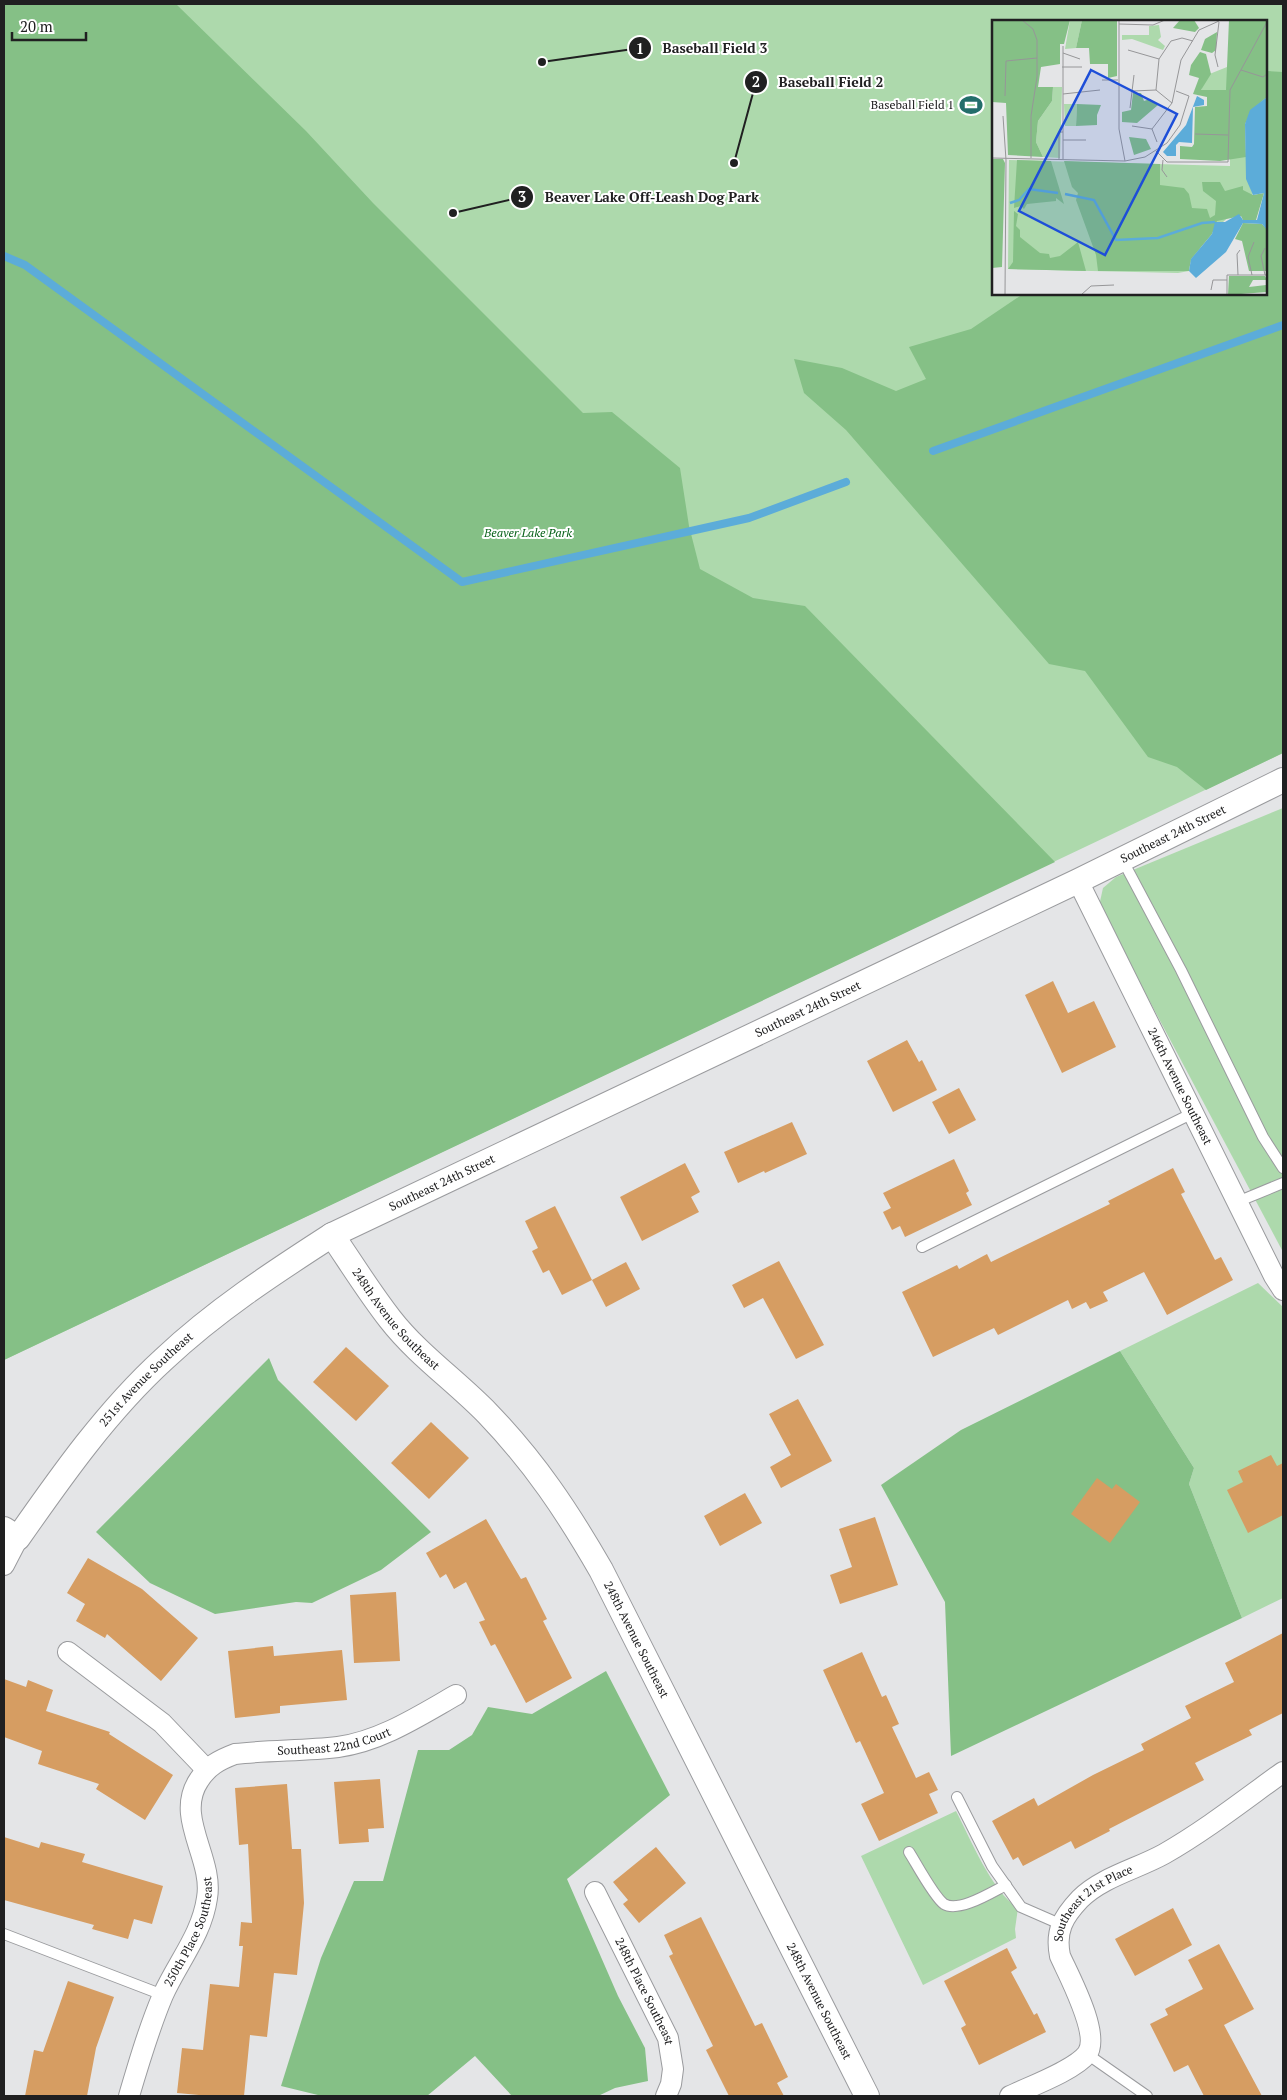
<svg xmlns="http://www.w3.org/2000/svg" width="1287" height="2100" viewBox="0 0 1287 2100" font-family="'PT Serif',serif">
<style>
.green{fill:#add9ac;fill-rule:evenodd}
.forest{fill:#85c086}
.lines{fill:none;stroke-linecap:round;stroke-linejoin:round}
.stream{stroke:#5cacd9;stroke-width:8}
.building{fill:#d69d62}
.service-casing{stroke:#9a9b9e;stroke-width:12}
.minor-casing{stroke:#9a9b9e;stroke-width:22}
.tertiary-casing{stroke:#9a9b9e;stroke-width:26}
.service{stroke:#fff;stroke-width:10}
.minor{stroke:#fff;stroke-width:20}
.tertiary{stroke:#fff;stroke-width:24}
.labels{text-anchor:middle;stroke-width:4;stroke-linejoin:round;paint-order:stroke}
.poi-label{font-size:12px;fill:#202021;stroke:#fff;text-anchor:end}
.park-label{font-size:12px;font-style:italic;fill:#076118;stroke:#fff}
.street-label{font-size:12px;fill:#202021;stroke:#fff}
.inset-river{fill:none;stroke:#5cacd9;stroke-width:2.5}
.inset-road{fill:none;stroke:#969698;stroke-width:1}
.view{fill:#1d4ed8;fill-opacity:0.15;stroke:#1d4ed8;stroke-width:2.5}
.inset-edge{fill:none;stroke:#202021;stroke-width:2.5}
.leader{fill:none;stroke:#202021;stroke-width:2}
.callout-dot{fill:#202021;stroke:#fff;stroke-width:2}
.mark-label{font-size:15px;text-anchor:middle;font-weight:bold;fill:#fff}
.callout-label{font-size:14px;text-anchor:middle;font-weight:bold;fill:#202021;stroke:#fff;stroke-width:4;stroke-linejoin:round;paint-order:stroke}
</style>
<rect width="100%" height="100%" fill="#e4e5e7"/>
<g class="green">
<path d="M4,4H1283V753L4,1360ZM993,21H1266V294H993Z"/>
<path d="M1283,808V1252L1099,906L1103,888L1116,877Z"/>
<path d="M1258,1283L1283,1307V1598L1242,1618L1189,1484L1194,1468L1120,1351Z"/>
<path d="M956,1811C970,1838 992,1892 1018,1908L1015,1929L1016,1938L923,1985L861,1856Z"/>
</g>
<g class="forest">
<path d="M4,4H176L306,131L373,203L583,413L612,412L680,468L689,526L700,569L753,598L805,606L1055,862L4,1360Z"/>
<path d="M1266,70L1267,71L1283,72V753L1206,790L1177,767L1148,757L1085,671L1049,664L846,430L804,393L794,359L842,368L896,391L926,379L909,347L971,329L1023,294H1266Z"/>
<path d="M1120,1351L1194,1468L1189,1484L1242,1618L951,1756L945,1602L881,1485L961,1430Z"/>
<path d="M269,1358L278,1380L431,1532L381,1570L312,1603L296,1602L215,1614L150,1583L96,1532Z"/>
<path d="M606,1671L670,1795L567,1879L618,1996L645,2048L648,2081L615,2088L598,2096H512L475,2056L427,2096H322L281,2086L321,1958L354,1881H383L418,1750H449L472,1735L488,1707L532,1714Z"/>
</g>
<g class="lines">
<g class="stream">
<path d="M4,256L25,265L462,582L749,518L846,482"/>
<path d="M933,451L1283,325"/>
</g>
</g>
<g class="building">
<path d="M1053,981L1068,1013L1094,1001L1116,1047L1062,1073L1025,995Z"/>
<path d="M907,1040L919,1062L922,1060L937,1090L893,1112L867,1061Z"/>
<path d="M959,1088L976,1120L949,1134L932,1102Z"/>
<path d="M792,1122L807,1154L765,1173L764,1171L738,1183L724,1152Z"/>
<path d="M954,1159L969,1191L966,1193L972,1205L905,1237L900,1226L892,1230L883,1212L891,1208L883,1193Z"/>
<path d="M685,1163L700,1192L691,1197L699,1212L642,1241L620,1197Z"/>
<path d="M1173,1168L1185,1192L1181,1194L1215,1260L1221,1257L1233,1280L1167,1315L1144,1272L1103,1292L1108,1301L1090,1309L1086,1302L1072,1309L1068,1300L998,1335L994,1328L933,1357L902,1292L957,1265L959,1269L987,1254L991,1262L1110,1204L1108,1201Z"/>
<path d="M555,1206L592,1280L562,1295L549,1270L543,1273L532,1251L538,1248L525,1221Z"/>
<path d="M779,1261L824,1345L796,1359L763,1298L744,1308L732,1285Z"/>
<path d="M626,1262L640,1289L606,1307L592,1280Z"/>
<path d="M346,1347L389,1386L356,1421L313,1382Z"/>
<path d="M798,1399L832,1461L781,1488L770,1467L791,1455L769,1414Z"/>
<path d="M431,1422L469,1458L429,1499L391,1463Z"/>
<path d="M1271,1455L1277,1466L1283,1463V1515L1248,1533L1227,1490L1243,1482L1238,1471Z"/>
<path d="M1097,1478L1112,1489L1116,1484L1140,1502L1110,1543L1071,1514Z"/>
<path d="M745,1493L762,1523L720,1546L704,1516Z"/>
<path d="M875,1517L898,1585L840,1604L830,1575L852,1567L839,1529Z"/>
<path d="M486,1519L521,1579L526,1577L547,1619L543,1621L572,1678L526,1703L495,1644L491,1646L479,1622L485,1620L466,1582L454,1589L446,1574L440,1578L426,1553Z"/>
<path d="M88,1558L142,1589L198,1638L161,1681L107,1634L105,1638L76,1621L85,1604L67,1593Z"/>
<path d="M396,1592L400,1661L354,1663L350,1595Z"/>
<path d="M1283,1633V1713L1249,1730L1252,1735L1195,1763L1204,1780L1109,1829L1110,1831L1075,1849L1071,1841L1023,1866L1018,1857L1013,1860L992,1821L1034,1798L1038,1806L1093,1775L1144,1750L1141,1744L1191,1718L1185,1706L1234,1682L1225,1663Z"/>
<path d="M273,1646L274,1656L342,1650L347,1700L280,1706V1713L235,1718L228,1651Z"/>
<path d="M862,1652L882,1697L886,1695L899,1724L892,1727L916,1778L929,1772L938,1790L929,1794L938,1813L879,1841L861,1804L884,1793L860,1741L856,1743L823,1670Z"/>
<path d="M4,1679L26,1687L28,1680L53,1690L46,1711L110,1732L109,1734L173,1775L145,1820L96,1789L99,1784L38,1764L42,1751L4,1737Z"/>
<path d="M380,1779L384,1828L368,1829L369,1842L339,1844L334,1782Z"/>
<path d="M287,1784L292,1849H301L304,1903L297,1975L274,1973L267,2037L250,2035L244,2096H210L177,2093L182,2048L203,2050L210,1984L239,1987L243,1946H239L241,1922L252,1923L248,1844L239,1845L235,1788Z"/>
<path d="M4,1837L39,1848L41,1842L85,1854L82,1862L163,1886L152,1924L134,1919L128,1939L92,1929L94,1925L4,1900Z"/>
<path d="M656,1847L686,1883L639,1923L623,1904L628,1900L613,1882Z"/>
<path d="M1173,1908L1192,1945L1135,1976L1115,1939Z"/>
<path d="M701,1917L755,2026L762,2023L788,2077L777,2083L784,2096H729L706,2050L713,2046L669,1956L673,1954L664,1935Z"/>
<path d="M1219,1944L1254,2009L1224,2025L1262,2096H1204L1188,2065L1174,2072L1150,2024L1168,2015L1165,2009L1203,1989L1188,1960Z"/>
<path d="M1007,1948L1017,1968L1011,1972L1034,2015L1037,2013L1046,2032L979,2065L961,2028L966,2025L944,1981Z"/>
<path d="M68,1981L114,1997L96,2048L87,2096H25L34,2050L43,2052Z"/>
</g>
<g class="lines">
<defs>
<g id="service">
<path d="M1122,859L1181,970L1263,1137L1283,1168"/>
<path d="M1237,1202L1283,1183"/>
<path d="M922,1247L1193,1113"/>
<path d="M957,1797L992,1866L1021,1907L1060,1924"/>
<path d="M909,1852C916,1863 934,1897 944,1904C959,1913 992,1892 1006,1885"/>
<path d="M4,1934L163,1995"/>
<path d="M1087,2054L1147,2096"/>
</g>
<g id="minor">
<path id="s1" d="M1078,881L1274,1276L1283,1290"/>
<path d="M4,1565L18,1538"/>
<path d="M68,1652L162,1723L206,1769"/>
<path id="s2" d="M595,1892L668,2038L673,2069L671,2084L666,2096"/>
<path id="s3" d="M129,2096C139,2062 149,2028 163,1995C178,1962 202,1934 207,1898C214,1858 174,1817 199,1780C208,1766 219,1760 235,1754C269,1750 304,1751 338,1747C381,1741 419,1716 456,1695"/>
<path id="s4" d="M1010,2096C1029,2087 1075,2070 1087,2054C1101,2035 1069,1976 1060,1956C1055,1931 1063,1917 1080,1899C1102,1877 1137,1869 1164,1854C1206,1830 1244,1800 1283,1772"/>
</g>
<g id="tertiary">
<path id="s5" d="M332,1235C351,1263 369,1292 390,1319C418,1355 456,1381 488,1414C535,1463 567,1511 601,1570L867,2096"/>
<path id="s6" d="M4,1529L18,1538C62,1475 107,1411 164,1359C215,1311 273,1273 332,1235L1078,881L1283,780"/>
</g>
</defs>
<use href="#service" class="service-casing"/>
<use href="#minor" class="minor-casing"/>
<use href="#tertiary" class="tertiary-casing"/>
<use href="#service" class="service"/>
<use href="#minor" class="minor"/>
<use href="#tertiary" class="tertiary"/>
</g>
<defs>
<symbol id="stadium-bare" viewBox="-9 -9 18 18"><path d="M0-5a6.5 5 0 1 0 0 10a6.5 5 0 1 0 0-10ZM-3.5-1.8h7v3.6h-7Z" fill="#236e6b" stroke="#fff" stroke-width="2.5" paint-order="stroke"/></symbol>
</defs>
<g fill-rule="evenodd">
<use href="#stadium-bare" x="955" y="89" width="32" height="32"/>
</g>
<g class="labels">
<g class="poi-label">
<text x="954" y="109">Baseball Field 1</text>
</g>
<g class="park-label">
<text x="528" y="537">Beaver Lake Park</text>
</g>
<g class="street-label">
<text dy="4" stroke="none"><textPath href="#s6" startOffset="1389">Southeast 24th Street</textPath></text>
<text dy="4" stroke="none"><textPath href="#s6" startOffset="984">Southeast 24th Street</textPath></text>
<text dy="4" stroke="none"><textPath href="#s1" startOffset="229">246th Avenue Southeast</textPath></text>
<text dy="4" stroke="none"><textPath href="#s6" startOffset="579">Southeast 24th Street</textPath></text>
<text dy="4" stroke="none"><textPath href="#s5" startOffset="106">248th Avenue Southeast</textPath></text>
<text dy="4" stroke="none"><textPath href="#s6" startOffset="221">251st Avenue Southeast</textPath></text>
<text dy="4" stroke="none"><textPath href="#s5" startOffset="510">248th Avenue Southeast</textPath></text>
<text dy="4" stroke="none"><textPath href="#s3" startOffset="481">Southeast 22nd Court</textPath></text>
<text dy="4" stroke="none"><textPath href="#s4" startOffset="262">Southeast 21st Place</textPath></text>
<text dy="4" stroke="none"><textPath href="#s3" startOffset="176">250th Place Southeast</textPath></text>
<text dy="4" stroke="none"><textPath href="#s2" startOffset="111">248th Place Southeast</textPath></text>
<text dy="4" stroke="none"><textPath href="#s5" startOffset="915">248th Avenue Southeast</textPath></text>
</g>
</g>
<g transform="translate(992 20)">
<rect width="275" height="275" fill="#e4e5e7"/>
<path d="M78,0H90L84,28L73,29ZM167,5L169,17L166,20L173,26L171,30L140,19L130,20V15H157V6ZM235,47V70H209L215,55ZM61,67H70L68,138L51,137L44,122L46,101L60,81ZM72,84H85L84,106H73ZM238,137H254V156L261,174L216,216L197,245V251L186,253L16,249L17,140L238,146Z" fill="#add9ac"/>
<path d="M0,0H78L72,24H68V44L49,47L46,67H61L60,81L46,101L44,122L51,137L16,135L14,83L0,82ZM90,0H125V56L116,58V44H98L97,28H84ZM188,0H202L207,8L203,12L181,8ZM237,0H275V77L262,88L253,104L254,137L228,141L188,139V126L200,127L202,124L203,87L215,86V77L201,74L207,58L197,55L199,45L208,32L214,34L219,54L209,70H234ZM225,12L224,30L220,33L209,30L213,19ZM141,73H149L152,81L158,79L166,85L145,103L130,102V92L139,90ZM85,84L109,85L105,95V105L84,106ZM137,117L154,119L159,129L142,135ZM0,139H11L13,143L10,247L0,248ZM25,140L59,141L72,184L64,178V181L35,184L32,189L29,186L22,188ZM72,141L168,144V165L192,168L197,174L200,188L215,189L218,198L223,195L224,181L211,171L210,162H228L233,171L251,166V170L261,175L272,173L264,200H251L249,196L225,201L220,214L199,239L197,251H106L104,235L84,180L86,173L80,167ZM22,191L26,194L24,206L28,210V217L48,233L57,234L58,238L68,236L86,222L94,251L16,249L21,242ZM251,203L270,204L275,209V251H257L250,221L243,219ZM237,256H273L275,260H261L257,267L274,265L275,272L236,275Z" fill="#85c086"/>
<path d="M205,76L212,80V85L201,87L200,123L187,122L184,125V136H175L171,132L194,105ZM275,77V210L270,204L251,203L234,232L204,258L197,251L199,239L220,214L223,202H233L247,194L251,200H265L272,173L261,175L254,159L253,104L258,90Z" fill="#5cacd9"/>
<path class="inset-river" d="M73,174L102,180L124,220L166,218L210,203L223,202M18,183L27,180L37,169L66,173"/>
<path class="inset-road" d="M30,0L41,9L45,20V57L39,96V138M127,0V109L133,141M127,4L161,5L173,0M71,26V139M136,30L167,39M71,33L88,39M70,47H90M226,47L223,35L227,2M249,50L271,57L275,54M110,60H126M141,71L164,70M71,74L108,70M13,76L14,41L45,38M180,83L164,70L167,39L179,21L190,18L201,21M138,88L142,55M11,96L14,140L13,275M140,106L160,109M203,114L236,115M71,120H94M165,122L160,109L180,83L189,40L207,10L227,1M164,131L175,142H236L238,70L275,2M0,138L133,141L153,137L175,123L188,105L197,76L184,71M67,139V112H71M171,140L170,150L175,157M246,255L245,234L248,230M260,255L256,237L262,222M273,255L269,236L273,228M219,270L221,260H235M89,275L99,266L122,265M235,275V255H275"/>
<path class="view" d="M99,50L185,94L113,235L27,191Z"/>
<rect width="275" height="275" class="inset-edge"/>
</g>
<path class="leader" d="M542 62L640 48M734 163L756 82M453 213L522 197"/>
<g class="callout-dot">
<circle cx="542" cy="62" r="5"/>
<circle cx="734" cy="163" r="5"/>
<circle cx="453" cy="213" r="5"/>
<circle cx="640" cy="48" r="12"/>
<circle cx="756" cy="82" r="12"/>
<circle cx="522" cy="197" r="12"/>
</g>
<g class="mark-label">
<text x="640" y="54">1</text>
<text x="756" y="87">2</text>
<text x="522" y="202">3</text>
</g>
<g class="callout-label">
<text x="715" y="53">Baseball Field 3</text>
<text x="831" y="87">Baseball Field 2</text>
<text x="652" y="202">Beaver Lake Off-Leash Dog Park</text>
</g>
<rect width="1287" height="2100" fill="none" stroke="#202021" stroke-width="10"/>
<path d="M12 32v8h74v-8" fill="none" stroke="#202021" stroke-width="2.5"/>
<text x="20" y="32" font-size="15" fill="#202021" stroke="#ffffff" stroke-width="4" paint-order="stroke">20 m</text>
</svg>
